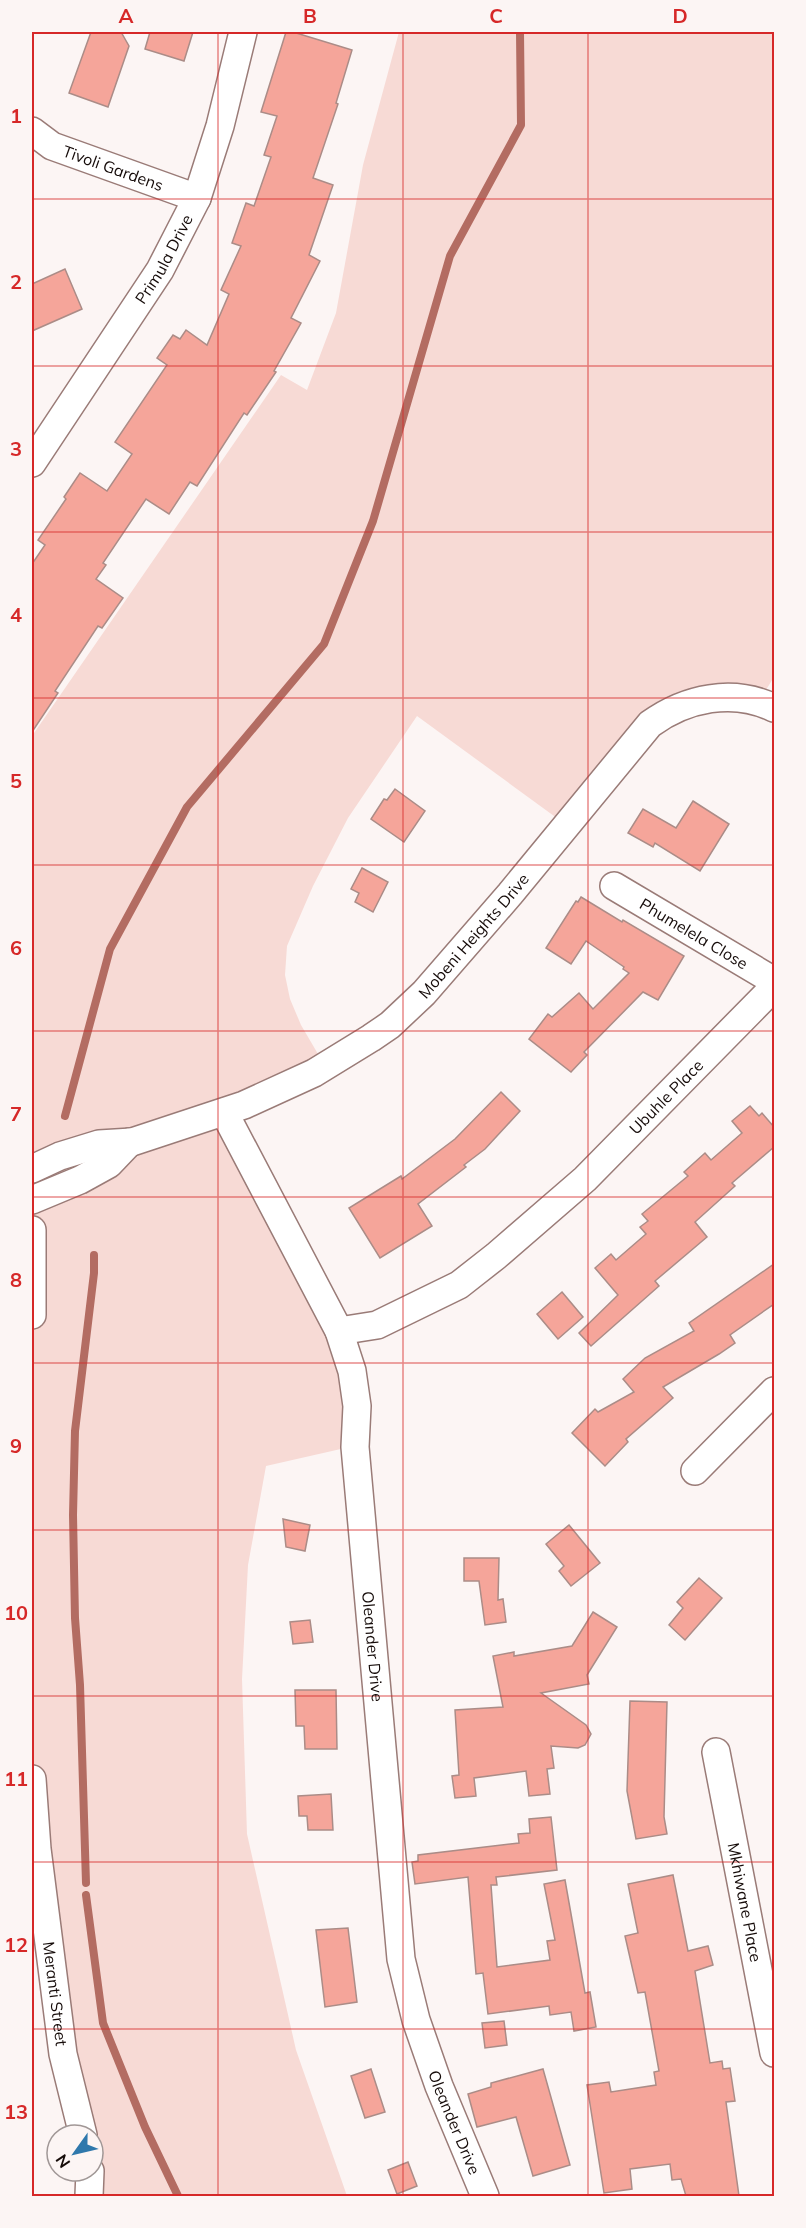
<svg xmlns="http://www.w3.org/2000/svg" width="806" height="2228" viewBox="0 0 806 2228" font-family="Mulish,sans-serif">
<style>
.green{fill:#f7dad5}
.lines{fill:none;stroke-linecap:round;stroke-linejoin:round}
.stream{stroke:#b36c62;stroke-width:8}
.building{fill:#f5a59a;stroke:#ab8c87;stroke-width:1.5}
.street-casing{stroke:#9a7b77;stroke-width:30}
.street{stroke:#fff;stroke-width:27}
.grid{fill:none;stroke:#d62828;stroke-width:1.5;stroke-opacity:0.55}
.labels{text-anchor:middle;stroke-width:6;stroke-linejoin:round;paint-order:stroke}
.street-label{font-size:16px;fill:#150b09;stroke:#fcf5f4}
.neatline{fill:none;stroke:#d62828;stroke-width:2}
.grid-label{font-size:20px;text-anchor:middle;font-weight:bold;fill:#d62828}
</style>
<rect width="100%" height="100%" fill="#fcf5f4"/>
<path class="green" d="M399,32H774V677L759,701L694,700L565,824L417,716L348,818L313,886L287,946L285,975L290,999L301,1025L325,1066L223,1110L338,1332L354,1446L266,1466L248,1565L242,1679L247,1834L296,2050L347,2196H89L93,2171V2135H82L32,1779V736L281,375L307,390L336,313L363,165Z"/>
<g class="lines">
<g class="stream">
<path d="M65,1116L110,949L187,807L324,644L373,521L450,256L521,125L520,32"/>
<path d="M86,1883L80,1685L75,1618L73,1515L75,1431L94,1273V1255"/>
<path d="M86,1895L103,2023L145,2127L178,2196"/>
</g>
</g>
<g class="building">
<path d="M91,32H121L129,46L108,107L69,93Z"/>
<path d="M150,32H193L184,61L145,49Z"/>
<path d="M286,32H293L352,50L336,103L338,104L313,178L333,185L309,255L320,261L291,318L301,323L274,371L276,372L247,415L244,413L197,486L190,482L169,514L146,499L103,563L106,565L96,579L123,598L102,628L98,626L55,691L58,693L32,732V564L45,545L38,540L66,499L64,497L80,473L107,491L132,454L115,442L167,365L157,358L173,335L180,339L186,330L207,345L229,294L221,290L241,246L232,243L246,203L254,206L271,157L264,155L277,116L261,112Z"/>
<path d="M65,269L82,309L32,331V284Z"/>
<path d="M395,789L425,811L404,842L371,819L384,799L387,800Z"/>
<path d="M693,801L729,824L700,871L655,843L653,847L628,833L643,809L676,828Z"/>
<path d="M362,868L388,882L373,912L355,902L359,893L351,889Z"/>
<path d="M581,897L622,922L623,920L684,956L658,1000L643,992L584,1052L587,1055L571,1072L529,1039L548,1014L552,1017L579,993L593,1009L629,973L623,969L624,967L586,941L571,964L546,948L576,901L578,902Z"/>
<path d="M501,1092L520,1111L485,1149L464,1165L466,1167L418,1204L432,1226L380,1258L349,1208L401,1176L402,1179L455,1139Z"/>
<path d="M750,1106L759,1116L762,1113L774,1127V1147L732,1183L735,1186L695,1222L707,1237L655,1281L659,1286L591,1346L579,1333L618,1295L595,1268L611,1254L616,1260L646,1234L640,1227L648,1221L642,1214L688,1176L684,1172L705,1153L711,1160L742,1133L732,1121Z"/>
<path d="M774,1264V1304L730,1335L735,1343L719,1354L663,1387L673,1398L626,1439L628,1442L605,1466L572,1433L595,1409L598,1412L634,1392L623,1379L645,1358L694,1331L689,1323Z"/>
<path d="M562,1292L583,1317L558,1339L537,1314Z"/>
<path d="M283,1519L310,1525L305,1551L286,1547Z"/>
<path d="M569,1525L600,1563L571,1586L559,1571L564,1566L546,1544Z"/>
<path d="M464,1558H499L498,1600L503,1599L506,1622L485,1625L479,1581H464Z"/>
<path d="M699,1578L722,1598L685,1640L669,1625L683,1608L677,1602Z"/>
<path d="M593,1612L617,1627L587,1675L589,1684L541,1693L586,1725L591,1734L585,1745L578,1748L551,1746L554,1768L547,1769L550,1794L529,1796L526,1771L474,1778L476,1796L455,1798L452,1776L459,1775L455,1710L503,1707L493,1656L514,1652V1656L572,1646Z"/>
<path d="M310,1620L313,1642L293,1644L290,1622Z"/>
<path d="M295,1690H336L337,1749H305L304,1726H296Z"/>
<path d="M630,1701L667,1702L664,1817L667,1834L636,1839L627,1791Z"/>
<path d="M331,1794L333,1830H308L307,1816H299L298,1796Z"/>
<path d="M551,1817L557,1870L496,1877L497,1885H491L497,1967L550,1960L547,1941L555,1940L544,1884L565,1880L585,1993L590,1992L596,2027L574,2031L571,2012L550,2015L549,2006L488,2014L483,1973L476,1974L468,1877L415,1884L412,1862L418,1861V1855L519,1843L518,1834L530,1833L529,1819Z"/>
<path d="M673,1875L688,1951L708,1946L713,1965L695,1971L710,2063L722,2061L723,2069L730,2068L735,2101L726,2102L739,2196H686L681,2179L672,2180L670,2164L630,2169L632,2189L604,2193L587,2085L609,2082L611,2092L656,2085L654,2072L659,2071L645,1992L638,1993L625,1936L638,1933L628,1884Z"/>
<path d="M348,1928L357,2002L325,2007L316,1930Z"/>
<path d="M504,2021L507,2045L485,2048L482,2023Z"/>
<path d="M371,2069L385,2112L365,2118L351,2076Z"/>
<path d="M543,2069L570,2165L533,2176L516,2117L477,2127L468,2094L491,2087V2083Z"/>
<path d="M408,2162L417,2186L397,2194L388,2170Z"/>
</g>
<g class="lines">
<defs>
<g id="street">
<path id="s1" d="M32,131L52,146L197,198"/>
<path id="s2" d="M32,463L160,270L197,198L220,126L243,32"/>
<path id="s3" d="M614,886L774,981"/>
<path id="s4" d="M224,1112L339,1331L352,1371L357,1406L355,1447L401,1959L416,2020L439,2086L485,2196"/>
<path id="s5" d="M32,1169L60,1156L99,1144L132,1142L244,1105L314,1073L371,1038L390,1025L424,993L510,894L650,724C686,698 733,688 774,708"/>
<path d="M32,1200L80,1180L109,1164L130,1142"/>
<path d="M32,1230V1315"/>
<path id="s6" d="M339,1331L377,1325L459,1285L496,1256L585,1179L774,987"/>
<path d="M695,1471L774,1391"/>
<path id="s7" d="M716,1752L774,2053"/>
<path id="s8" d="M32,1779L37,1849L63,2054L83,2135"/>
<path d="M89,2196L90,2171"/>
</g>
</defs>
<use href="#street" class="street-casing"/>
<use href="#street" class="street"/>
</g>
<path class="grid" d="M218,32V2196M403,32V2196M588,32V2196M32,199H774M32,366H774M32,532H774M32,698H774M32,865H774M32,1031H774M32,1197H774M32,1363H774M32,1530H774M32,1696H774M32,1862H774M32,2029H774"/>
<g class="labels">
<g class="street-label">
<text dy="6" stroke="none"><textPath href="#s1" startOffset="90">Tivoli Gardens</textPath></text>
<text dy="6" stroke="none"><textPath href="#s2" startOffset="243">Primula Drive</textPath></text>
<text dy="6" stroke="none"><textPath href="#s3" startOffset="93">Phumelela Close</textPath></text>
<text dy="6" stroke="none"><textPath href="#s5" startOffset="512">Mobeni Heights Drive</textPath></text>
<text dy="6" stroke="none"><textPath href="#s6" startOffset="410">Ubuhle Place</textPath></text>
<text dy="6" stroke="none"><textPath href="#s4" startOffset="566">Oleander Drive</textPath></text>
<text dy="6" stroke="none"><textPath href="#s7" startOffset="153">Mkhiwane Place</textPath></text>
<text dy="6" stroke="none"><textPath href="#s8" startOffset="216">Meranti Street</textPath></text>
<text dy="6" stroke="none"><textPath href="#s4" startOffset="1052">Oleander Drive</textPath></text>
</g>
</g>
<rect width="806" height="2228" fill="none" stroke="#fcf5f4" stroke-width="66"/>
<g transform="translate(75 2153) rotate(236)"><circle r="28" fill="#fcf5f4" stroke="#a09796" stroke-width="1.5"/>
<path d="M0-4.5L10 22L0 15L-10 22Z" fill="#2f78ac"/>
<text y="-9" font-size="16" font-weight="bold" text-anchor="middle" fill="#150b09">N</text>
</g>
<rect x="33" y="33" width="740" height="2162" class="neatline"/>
<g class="grid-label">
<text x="126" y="23">A</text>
<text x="310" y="23">B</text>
<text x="496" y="23">C</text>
<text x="680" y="23">D</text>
<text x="16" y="123">1</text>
<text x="16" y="289">2</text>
<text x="16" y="456">3</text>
<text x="16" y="622">4</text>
<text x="16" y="788">5</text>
<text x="16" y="955">6</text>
<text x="16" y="1121">7</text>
<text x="16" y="1287">8</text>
<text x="16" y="1453">9</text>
<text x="16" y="1620">10</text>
<text x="16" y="1786">11</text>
<text x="16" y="1952">12</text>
<text x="16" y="2119">13</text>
</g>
</svg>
